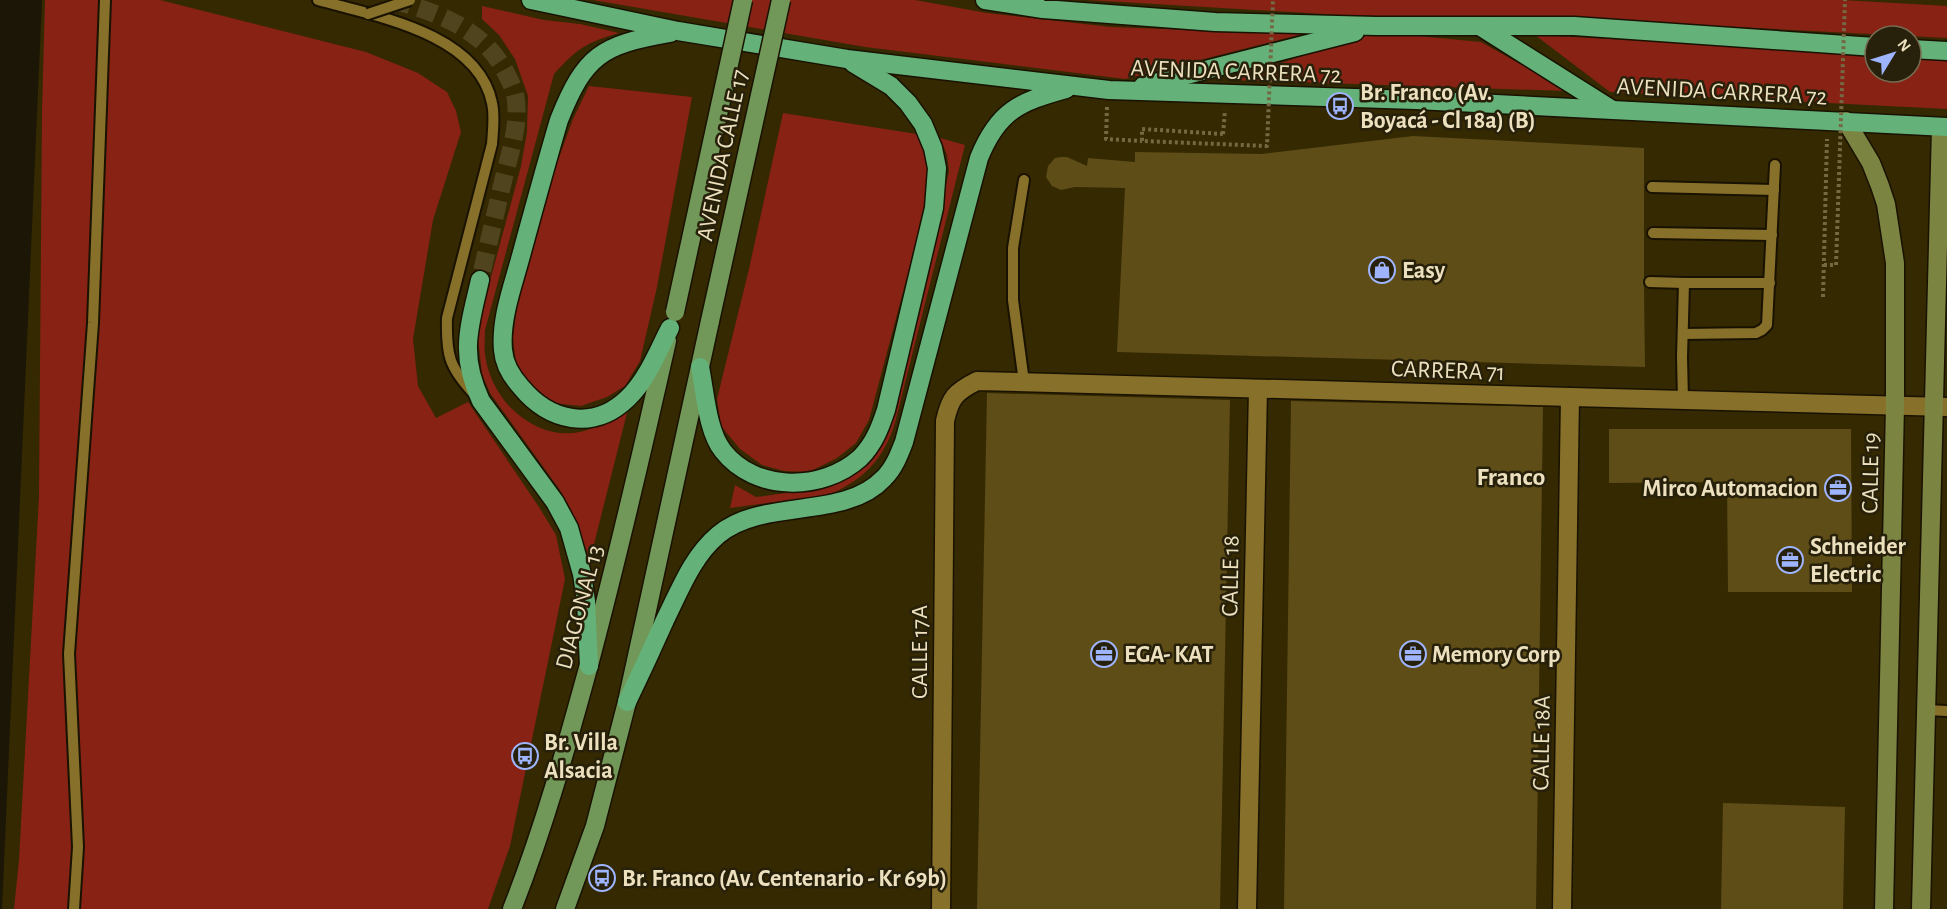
<svg xmlns="http://www.w3.org/2000/svg" width="1947" height="909" viewBox="0 0 1947 909" font-family="'Alegreya Sans',sans-serif">
<style>
.green{fill:#872215}
.water{fill:#1c1606}
.building{fill:#5e4d17}
.lines{fill:none;stroke-linecap:round;stroke-linejoin:round}
.highway-tunnel{stroke:#50441e;stroke-width:18;stroke-dasharray:18 9;stroke-linecap:butt}
.lane-casing{stroke:#191200;stroke-width:14}
.street-casing{stroke:#191200;stroke-width:21}
.secondary-casing{stroke:#191200;stroke-width:21}
.primary-casing{stroke:#191200;stroke-width:21}
.highway-casing{stroke:#191200;stroke-width:21}
.path{stroke:#756944;stroke-width:4;stroke-dasharray:3 3;stroke-linecap:butt}
.lane{stroke:#877029;stroke-width:10}
.street{stroke:#877029;stroke-width:18}
.secondary{stroke:#7c8441;stroke-width:18}
.primary{stroke:#729859;stroke-width:18}
.highway{stroke:#64b279;stroke-width:18}
.lane-bridge-casing{stroke:#191200;stroke-width:14;stroke-linecap:butt}
.primary-bridge-casing{stroke:#191200;stroke-width:21;stroke-linecap:butt}
.path-bridge{stroke:#756944;stroke-width:4;stroke-dasharray:3 3;stroke-linecap:butt}
.lane-bridge{stroke:#877029;stroke-width:10}
.primary-bridge{stroke:#729859;stroke-width:18}
.labels{text-anchor:middle;stroke-width:5;stroke-linejoin:round;paint-order:stroke}
.street-label{font-size:24px;fill:#ece0be;stroke:#27200a}
.poi-label{font-size:24px;font-weight:bold;fill:#ece0be;stroke:#27200a;text-anchor:start}
.neighbourhood-label{font-size:26px;font-weight:bold;fill:#ece0be;stroke:#27200a}
</style>
<rect width="100%" height="100%" fill="#352902"/>
<g class="green">
<path d="M45,0H160L366,52L418,73L447,92L456,111L461,132L433,220L413,339L418,386L436,418L468,402L539,507L556,535L565,579L510,846L488,909H14L19,860L39,496L42,111Z"/>
<path d="M593,0H915L987,13L1111,27L1302,34L1125,79L865,47Z"/>
<path d="M1087,0H1842L1947,6V38L1679,24L1340,15Z"/>
<path d="M482,6L544,20L580,24L619,33C585,43 578,48 554,74L485,330C485,338 484,346 485,354C487,373 497,394 511,408C550,445 587,438 628,409L590,560L571,510L560,490L490,393L482,374L477,329L521,166L527,132L528,96L515,59L499,35L482,19Z"/>
<path d="M1376,32L1481,42L1568,91L1229,80Z"/>
<path d="M1535,35L1875,53V72H1911V55L1947,57V109L1610,92Z"/>
<path d="M589,86L692,97L657,287L640,361L625,386L607,397L581,406L552,403L531,387L516,363L513,338L517,306L557,163L573,119Z"/>
<path d="M783,113L923,135L930,158L929,184L921,224L869,420L856,443L837,458L809,472L784,471L762,465L740,449L721,426L717,399L749,269Z"/>
<path d="M940,138L965,145L895,423C884,459 862,482 827,495L730,508L735,485L756,497L823,488L834,484L845,479L888,421L949,172L947,155Z"/>
</g>
<path class="water" d="M0,0H42L2,909H0Z"/>
<g class="building">
<path d="M1413,136L1644,148V277L1643,282L1644,287L1645,367L1117,352L1125,188L1075,187L1061,190L1052,186L1046,177L1048,166L1055,158L1061,157H1067L1087,166L1088,158L1135,162V152L1261,154Z"/>
<path d="M987,393L1230,400L1220,909H977Z"/>
<path d="M1291,401L1543,407L1536,909H1284Z"/>
<path d="M1609,429H1851L1852,592H1728L1727,482L1609,483Z"/>
<path d="M1723,803L1845,807L1843,909H1721Z"/>
</g>
<g class="lines">
<path class="highway-tunnel" d="M393,0C438,13 485,29 507,75C511,83 515,91 516,101C519,126 510,153 504,177C496,211 488,245 480,280"/>
<defs>
<g id="lane">
<path d="M318,0C375,16 478,33 492,103C495,116 493,130 492,144L447,318C446,355 449,367 474,394"/>
<path d="M1024,180L1013,248V300L1024,382"/>
<path d="M1652,187L1774,190"/>
<path d="M1653,233L1772,235"/>
<path d="M1650,282L1684,283"/>
<path d="M1683,334L1756,333L1762,330L1767,325L1775,165"/>
<path d="M1683,400L1682,357L1684,283H1770"/>
<path d="M1926,710L1947,711"/>
<path d="M74,909L78,847L69,654L93,323L105,0"/>
</g>
<g id="street">
<path d="M941,909L945,421C950,398 955,392 977,381L1947,407"/>
<path d="M1247,909L1258,389"/>
<path d="M1562,909L1570,397"/>
</g>
<g id="secondary">
<path d="M1846,121L1871,163L1880,186L1886,204L1895,263V405L1884,909"/>
<path d="M1921,909L1941,127"/>
</g>
<g id="primary">
<path d="M512,909C544,828 567,745 590,661C618,555 643,448 667,341"/>
<path d="M565,909L595,826L627,702L710,321"/>
</g>
<g id="highway">
<path d="M531,0L678,31L847,59L1109,90L1416,100L1947,127"/>
<path d="M985,0L1043,9L1215,22L1376,26H1574L1875,47"/>
<path d="M1481,27L1611,109"/>
<path d="M670,33C601,45 585,55 559,120C546,164 534,208 522,252C514,283 500,318 503,350C504,364 512,377 521,387C549,421 593,432 628,398C647,380 658,351 670,328"/>
<path d="M1911,49L1947,51"/>
<path d="M1143,86L1355,32"/>
<path d="M480,280C469,328 459,354 481,401L555,502L569,528L582,574L586,601L589,666"/>
<path d="M700,367C705,391 707,431 723,451C755,492 822,492 860,458C874,444 880,428 886,410L934,208L937,168L933,148L923,124L908,103L891,86L853,63"/>
<path d="M627,702C640,675 653,647 665,620C680,590 692,557 718,535C763,497 844,521 884,478C894,468 899,455 904,442L979,158C998,111 1019,102 1066,89"/>
</g>
</defs>
<use href="#lane" class="lane-casing"/>
<use href="#street" class="street-casing"/>
<use href="#secondary" class="secondary-casing"/>
<use href="#primary" class="primary-casing"/>
<use href="#highway" class="highway-casing"/>
<g class="path">
<path d="M1107,107L1106,139L1142,141"/>
<path d="M1223,134L1225,110"/>
<path d="M1823,297L1827,139"/>
</g>
<use href="#lane" class="lane"/>
<use href="#street" class="street"/>
<use href="#secondary" class="secondary"/>
<use href="#primary" class="primary"/>
<use href="#highway" class="highway"/>
<defs>
<path id="lane-bridge" d="M368,14L410,0"/>
<g id="primary-bridge">
<path d="M675,312L743,0"/>
<path d="M710,321L781,0"/>
</g>
</defs>
<use href="#lane-bridge" class="lane-bridge-casing"/>
<use href="#primary-bridge" class="primary-bridge-casing"/>
<g class="path-bridge">
<path d="M1223,134L1142,129V141L1267,146L1273,0"/>
<path d="M1824,265H1836L1845,0"/>
</g>
<use href="#lane-bridge" class="lane-bridge"/>
<use href="#primary-bridge" class="primary-bridge"/>
</g>
<defs>
<symbol id="bus-ring" viewBox="-11 -11 22 22"><circle r="9.5" fill="#27200a" stroke="#9eb4fd" stroke-width="1.5"/><path d="M-5-6H5V4H4V6H2V4H-2V6H-4V4H-5ZM-3.5-4V0h7V-4ZM-3.5 1.2v1.5H-2V1.2ZM2 1.2v1.5H3.5V1.2Z" fill="#9eb4fd"/></symbol>
<symbol id="shop-ring" viewBox="-11 -11 22 22"><circle r="9.5" fill="#27200a" stroke="#9eb4fd" stroke-width="1.5"/><path d="M-5-2.5h2.3a2.7 3.5 0 0 1 5.4 0H5L5.5 6h-11ZM-1.5-2.5h3a1.5 2.3 0 0 0-3 0Z" fill="#9eb4fd"/></symbol>
<symbol id="office-ring" viewBox="-11 -11 22 22"><circle r="9.5" fill="#27200a" stroke="#9eb4fd" stroke-width="1.5"/><path d="M-6-3h4V-5.5h4V-3h4V5H-6ZM-1-4.5V-3h2v-1.5ZM-6 0V1H6V0Z" fill="#9eb4fd"/></symbol>
</defs>
<g fill-rule="evenodd">
<use href="#bus-ring" x="1325" y="91" width="30" height="30"/>
<use href="#shop-ring" x="1367" y="255" width="30" height="30"/>
<use href="#office-ring" x="1823" y="473" width="30" height="30"/>
<use href="#office-ring" x="1775" y="545" width="30" height="30"/>
<use href="#office-ring" x="1089" y="639" width="30" height="30"/>
<use href="#office-ring" x="1398" y="639" width="30" height="30"/>
<use href="#bus-ring" x="510" y="741" width="30" height="30"/>
<use href="#bus-ring" x="587" y="863" width="30" height="30"/>
</g>
<g class="labels">
<g class="street-label">
<text transform="translate(1236 71) rotate(2)" y="8">AVENIDA CARRERA 72</text>
<text transform="translate(1722 91) rotate(3)" y="8">AVENIDA CARRERA 72</text>
<text transform="translate(722 155) rotate(-78)" y="8">AVENIDA CALLE 17</text>
<text transform="translate(1448 370) rotate(2)" y="8">CARRERA 71</text>
<text transform="translate(1870 473) rotate(-89)" y="8">CALLE 19</text>
<text transform="translate(1230 576) rotate(-89)" y="8">CALLE 18</text>
<text transform="translate(579 607) rotate(-75)" y="8">DIAGONAL 13</text>
<text transform="translate(919 652) rotate(-90)" y="8">CALLE 17A</text>
<text transform="translate(1541 743) rotate(-89)" y="8">CALLE 18A</text>
</g>
<g class="poi-label">
<text x="1360" y="100">Br. Franco (Av.<tspan x="1360" dy="28">Boyacá - Cl 18a) (B)</tspan></text>
<text x="1402" y="278">Easy</text>
<text x="1818" y="496" text-anchor="end">Mirco Automacion</text>
<text x="1810" y="554">Schneider<tspan x="1810" dy="28">Electric</tspan></text>
<text x="1124" y="662">EGA- KAT</text>
<text x="1432" y="662">Memory Corp</text>
<text x="544" y="750">Br. Villa<tspan x="544" dy="28">Alsacia</tspan></text>
<text x="622" y="886">Br. Franco (Av. Centenario - Kr 69b)</text>
</g>
<g class="neighbourhood-label">
<text x="1511" y="485">Franco</text>
</g>
</g>
<g transform="translate(1893 54) rotate(52)"><circle r="28" fill="#27200a" stroke="#766d52" stroke-width="1.5"/>
<path d="M0-4.5L10 22L0 15L-10 22Z" fill="#9eb4fd"/>
<text y="-9" font-size="16" font-weight="bold" text-anchor="middle" fill="#ece0be">N</text>
</g>
</svg>
